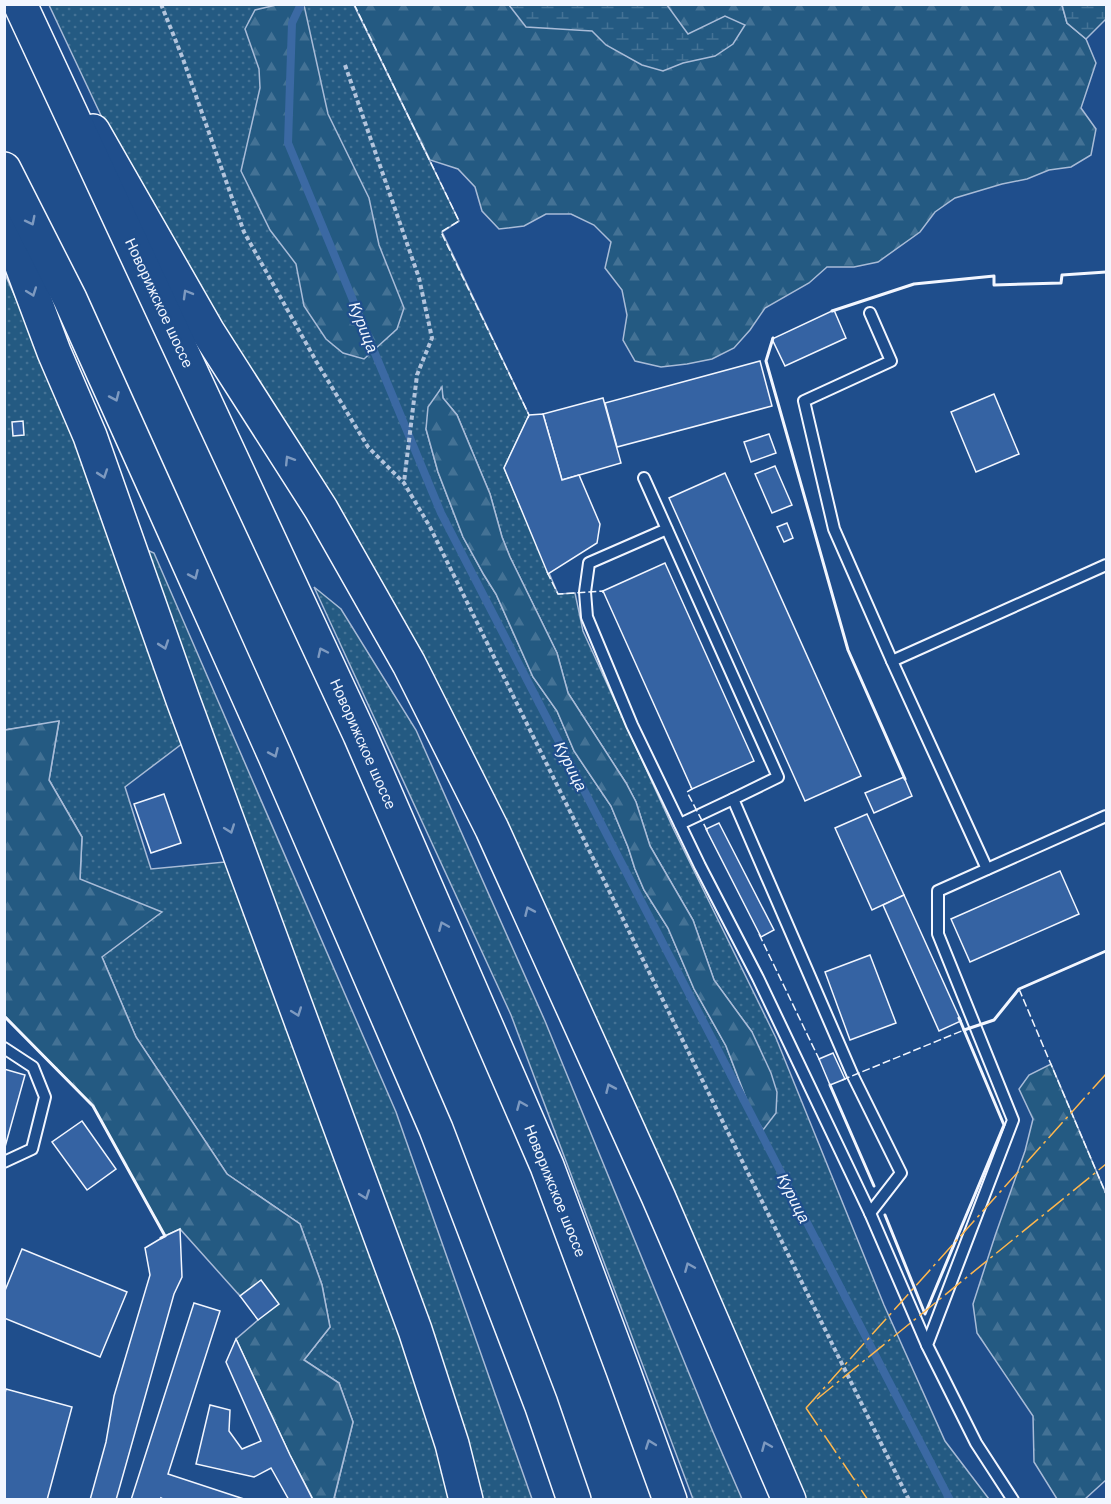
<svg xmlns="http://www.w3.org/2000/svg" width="1111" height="1504" viewBox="0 0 1111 1504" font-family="Arial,sans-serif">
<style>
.grass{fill:url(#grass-dots);stroke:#a8bbd7;stroke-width:1.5;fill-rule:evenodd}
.forest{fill:url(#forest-firs);stroke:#a8bbd7;stroke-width:1.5}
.wetland{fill:url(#wetland-marsh);stroke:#a8bbd7;stroke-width:1.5}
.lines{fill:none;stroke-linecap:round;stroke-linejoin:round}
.stream{stroke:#3b69a3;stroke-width:8}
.building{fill:#3563a3;stroke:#f2f6ff;stroke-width:1.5}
.lane-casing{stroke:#f2f6ff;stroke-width:14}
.primary-casing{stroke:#f2f6ff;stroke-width:36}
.highway-casing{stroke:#f2f6ff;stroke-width:36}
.path{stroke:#b3c4dc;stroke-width:4;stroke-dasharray:4.5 3;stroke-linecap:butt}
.lane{stroke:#1f4e8c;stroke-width:10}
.primary{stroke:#1f4e8c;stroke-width:33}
.highway{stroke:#1f4e8c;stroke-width:33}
.fence{stroke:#f2f6ff;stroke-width:1.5;stroke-dasharray:8 3;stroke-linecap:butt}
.wall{stroke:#f2f6ff;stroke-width:3}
.power{stroke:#ffb74d;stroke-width:1.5;stroke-dasharray:21 4.5 3 4.5;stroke-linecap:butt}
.oneway{stroke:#7e9ac0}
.labels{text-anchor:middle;stroke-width:4.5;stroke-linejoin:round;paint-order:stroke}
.street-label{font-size:15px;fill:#f2f6ff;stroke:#1f4e8c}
.water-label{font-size:16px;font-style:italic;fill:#f2f6ff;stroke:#1f4e8c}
</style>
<defs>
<pattern id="grass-dots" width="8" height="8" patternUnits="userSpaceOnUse" patternTransform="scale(1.5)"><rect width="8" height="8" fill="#245a82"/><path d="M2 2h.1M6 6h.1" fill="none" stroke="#447295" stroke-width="1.8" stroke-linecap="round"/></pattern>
<pattern id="forest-firs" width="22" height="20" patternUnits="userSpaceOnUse" patternTransform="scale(1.5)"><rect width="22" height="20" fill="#245a82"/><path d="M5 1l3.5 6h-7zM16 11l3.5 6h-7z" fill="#447295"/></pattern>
<pattern id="wetland-marsh" width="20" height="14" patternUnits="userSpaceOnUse" patternTransform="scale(1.5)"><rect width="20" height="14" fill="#245a82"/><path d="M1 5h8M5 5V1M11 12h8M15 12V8" fill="none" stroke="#447295"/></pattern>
</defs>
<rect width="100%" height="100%" fill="#1f4e8c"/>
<g class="grass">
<path d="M49,5H354L459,221L442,232L529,415L504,468L558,594L575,593L583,631L673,828L776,1038L884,1305L945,1441L989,1499H805L531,875L227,335L121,158ZM441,388L443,398L457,415L490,494L502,537L510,557L557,653L568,693L626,783L636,802L650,846L693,920L714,980L752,1032L751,1111L726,1046L694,989L668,928L644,890L635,869L628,847L611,806L574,751L557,711L533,677L496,594L484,575L463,537L438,472L426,429Z"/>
<path d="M4,272L44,361L110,529L183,743L125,787L151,869L225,862L369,1241L453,1499H334L353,1422L339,1383L304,1360L330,1327L322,1285L300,1224L227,1174L136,1037L102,957L80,879L82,837L49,780L59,722L5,730Z"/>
<path d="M147,550L154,553L396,1112L532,1499H480Z"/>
<path d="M314,587L341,609L416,730L545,1021L713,1432L742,1499H693L511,1015Z"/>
</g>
<g class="forest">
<path d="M276,5H304L328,114L369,198L379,245L404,308L397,329L364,359L343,353L326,339L304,306L296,264L270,230L241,171L260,88L259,69L245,29L255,10Z"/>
<path d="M354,5H1062L1067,23L1086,39L1096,63L1081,108L1096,129L1091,155L1071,167L1049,170L1027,179L1002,184L955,198L935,212L920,232L878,262L854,267H827L809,283L765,308L750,330L734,348L712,359L687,364L661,367L635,361L623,340L627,315L622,290L605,268L611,242L594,225L571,214H546L524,226L499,229L482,211L475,187L458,169L430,160Z"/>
<path d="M442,387L443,398L457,415L490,494L502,537L510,557L557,653L568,693L626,783L636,802L650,846L693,920L714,980L752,1032L771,1073L777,1092L776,1113L763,1130L751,1111L726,1046L694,989L668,928L644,890L635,869L628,847L611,806L574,751L557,711L533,677L496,594L484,575L463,537L438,472L426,429L428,407Z"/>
<path d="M59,721L49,780L82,837L80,879L162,912L102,957L136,1037L227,1174L300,1224L322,1285L330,1327L304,1360L339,1383L353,1422L334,1498L338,1499H313L290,1455L236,1339L258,1320L261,1281L240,1296L180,1229L165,1236L93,1106L5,1016V730Z"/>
<path d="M1051,1064L1106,1194V1480L1085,1499H1057L1034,1462L1033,1416L977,1333L973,1304L995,1236L1025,1151L1033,1119L1019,1089L1029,1075Z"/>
</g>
<g class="wetland">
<path d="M509,5H667L688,34L725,16L745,25L733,44L715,56L683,63L663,71L642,65L606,45L592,31L526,27Z"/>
<path d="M1062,5H1106V19L1086,39L1067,23Z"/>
</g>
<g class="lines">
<path class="stream" d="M301,4L292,23L288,143L441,513L950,1500"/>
</g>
<g class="building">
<path d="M834,310L846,338L785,366L772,339Z"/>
<path d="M760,361L772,406L617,447L605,403Z"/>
<path d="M994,394L1019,454L976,472L951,412Z"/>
<path d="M603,398L621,463L562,480L543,414Z"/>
<path d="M543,414L562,480L579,475L600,524L597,543L548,574L504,468L529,415Z"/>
<path d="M23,421L24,435L13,436L12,422Z"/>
<path d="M769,434L776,453L751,462L744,442Z"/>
<path d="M775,466L792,505L772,513L755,474Z"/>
<path d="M725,473L861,776L805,801L669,498Z"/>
<path d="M787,523L793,538L784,542L777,527Z"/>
<path d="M665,563L754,761L692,789L603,591Z"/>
<path d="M904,777L912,796L874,813L865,793Z"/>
<path d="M164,794L181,843L151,853L134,804Z"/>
<path d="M867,814L904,895L872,910L835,828Z"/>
<path d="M719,823L774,930L761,937L706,829Z"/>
<path d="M1060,871L1079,914L970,962L951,919Z"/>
<path d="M904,895L961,1021L939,1031L883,905Z"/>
<path d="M870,955L896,1023L850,1040L825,972Z"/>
<path d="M833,1053L845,1079L830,1085L819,1059Z"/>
<path d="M4,1069L25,1075L5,1147H4Z"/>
<path d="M82,1121L116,1169L87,1190L52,1142Z"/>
<path d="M180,1229L182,1277L174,1294L116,1500H90L106,1442L114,1396L150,1275L145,1248L165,1236Z"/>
<path d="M22,1249L127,1292L100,1357L4,1318V1293Z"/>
<path d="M261,1280L279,1304L258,1320L240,1296Z"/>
<path d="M194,1303L220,1311L168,1474L247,1500H165L161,1498V1500H131Z"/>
<path d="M236,1339L290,1455L313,1500H289L271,1468L254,1477L196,1464L210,1405L230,1410L229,1431L242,1449L261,1441L226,1362Z"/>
<path d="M6,1389L72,1407L47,1500H4V1397Z"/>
</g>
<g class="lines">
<defs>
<g id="lane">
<path d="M870,313L891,361L804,401L834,529L892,661L987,869"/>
<path d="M644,478L778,777L733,799L853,1076L901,1173L870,1213L758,978L700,866L632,725L587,617L585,592L589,563L667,529"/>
<path d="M892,661L1106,565"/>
<path d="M680,824L733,799"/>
<path d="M4,1048L33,1067L45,1097L32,1149L4,1162"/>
<path d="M870,1213L927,1345"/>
<path d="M1013,1500L976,1443L927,1345L1013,1120L938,934V891L1106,816"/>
</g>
<g id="primary">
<path d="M93,131L208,332L321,509L409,664L492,829L658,1196L789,1500"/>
<path d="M4,218L54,352L90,436L183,700L415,1330L452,1444L466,1500"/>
</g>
<g id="highway">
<path d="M20,4L360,735L547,1166L623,1370L670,1500"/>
<path d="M4,169L70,299L161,501L275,756L436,1129L541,1404L574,1500"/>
</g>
</defs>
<use href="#lane" class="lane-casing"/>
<use href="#primary" class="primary-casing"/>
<use href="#highway" class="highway-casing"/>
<g class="path">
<path d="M161,4L183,59L244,232L316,361L368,447L404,483L430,527L909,1500"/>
<path d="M345,65L419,278L432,338L417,375L404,482"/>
</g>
<use href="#lane" class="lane"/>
<use href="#primary" class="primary"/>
<use href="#highway" class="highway"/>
<g class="fence">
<path d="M354,4L459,221L441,232L529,415L528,418"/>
<path d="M547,572L558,594L603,591V593"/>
<path d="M691,787L692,789L687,792L708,832"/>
<path d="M759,934L820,1061"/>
<path d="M1019,989L1106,1194"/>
<path d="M4,1016L93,1106L165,1236"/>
<path d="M842,1080L964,1030"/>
</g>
<g class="wall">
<path d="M832,311L914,284L994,276V285L1061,283L1062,275L1106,272"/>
<path d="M773,338L766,361L848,650L905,779"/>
<path d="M4,1016L93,1106L165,1236L161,1238"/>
<path d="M964,1030L994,1020L1019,989L1106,951"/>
<path d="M830,1085L874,1186"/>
<path d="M885,1215L925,1314L1004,1125L959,1018"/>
</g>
<g class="power">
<path d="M817,1399L1106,1164"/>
<path d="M806,1408L1106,1074"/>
<path d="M806,1408L868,1500"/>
</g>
</g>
<defs><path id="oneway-chevron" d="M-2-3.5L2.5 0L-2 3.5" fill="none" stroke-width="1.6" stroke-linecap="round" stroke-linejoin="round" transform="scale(1.5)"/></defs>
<g class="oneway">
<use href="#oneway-chevron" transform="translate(31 221) rotate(63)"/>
<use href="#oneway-chevron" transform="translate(32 292) rotate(70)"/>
<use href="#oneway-chevron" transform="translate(187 294) rotate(-120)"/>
<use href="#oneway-chevron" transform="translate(115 397) rotate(66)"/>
<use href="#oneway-chevron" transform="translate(289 460) rotate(-122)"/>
<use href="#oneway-chevron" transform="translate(103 474) rotate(71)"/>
<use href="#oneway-chevron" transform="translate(194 575) rotate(66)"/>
<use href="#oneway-chevron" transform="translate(164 645) rotate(71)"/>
<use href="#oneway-chevron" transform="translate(322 652) rotate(-115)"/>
<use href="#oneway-chevron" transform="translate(274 753) rotate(66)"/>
<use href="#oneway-chevron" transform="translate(230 829) rotate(70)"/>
<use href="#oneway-chevron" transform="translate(529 911) rotate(-114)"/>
<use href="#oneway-chevron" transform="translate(443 926) rotate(-113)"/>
<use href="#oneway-chevron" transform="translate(297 1012) rotate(70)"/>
<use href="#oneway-chevron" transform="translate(610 1088) rotate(-114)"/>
<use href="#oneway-chevron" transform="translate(521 1105) rotate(-113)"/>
<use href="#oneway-chevron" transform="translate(365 1195) rotate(70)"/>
<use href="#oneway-chevron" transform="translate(689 1267) rotate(-113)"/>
<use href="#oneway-chevron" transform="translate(650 1444) rotate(-110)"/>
<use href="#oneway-chevron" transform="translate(766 1446) rotate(-113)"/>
</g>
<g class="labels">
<g class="street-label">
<text transform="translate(159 303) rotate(65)" y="5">Новорижское шоссе</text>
<text transform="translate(363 744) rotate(66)" y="5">Новорижское шоссе</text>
<text transform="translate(555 1191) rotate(68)" y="5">Новорижское шоссе</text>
</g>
<g class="water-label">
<text transform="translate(364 327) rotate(68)" y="6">Курица</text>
<text transform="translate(571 766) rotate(63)" y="6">Курица</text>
<text transform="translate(794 1198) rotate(63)" y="6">Курица</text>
</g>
</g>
<rect width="1111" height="1504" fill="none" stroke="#f2f6ff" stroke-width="12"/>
</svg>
